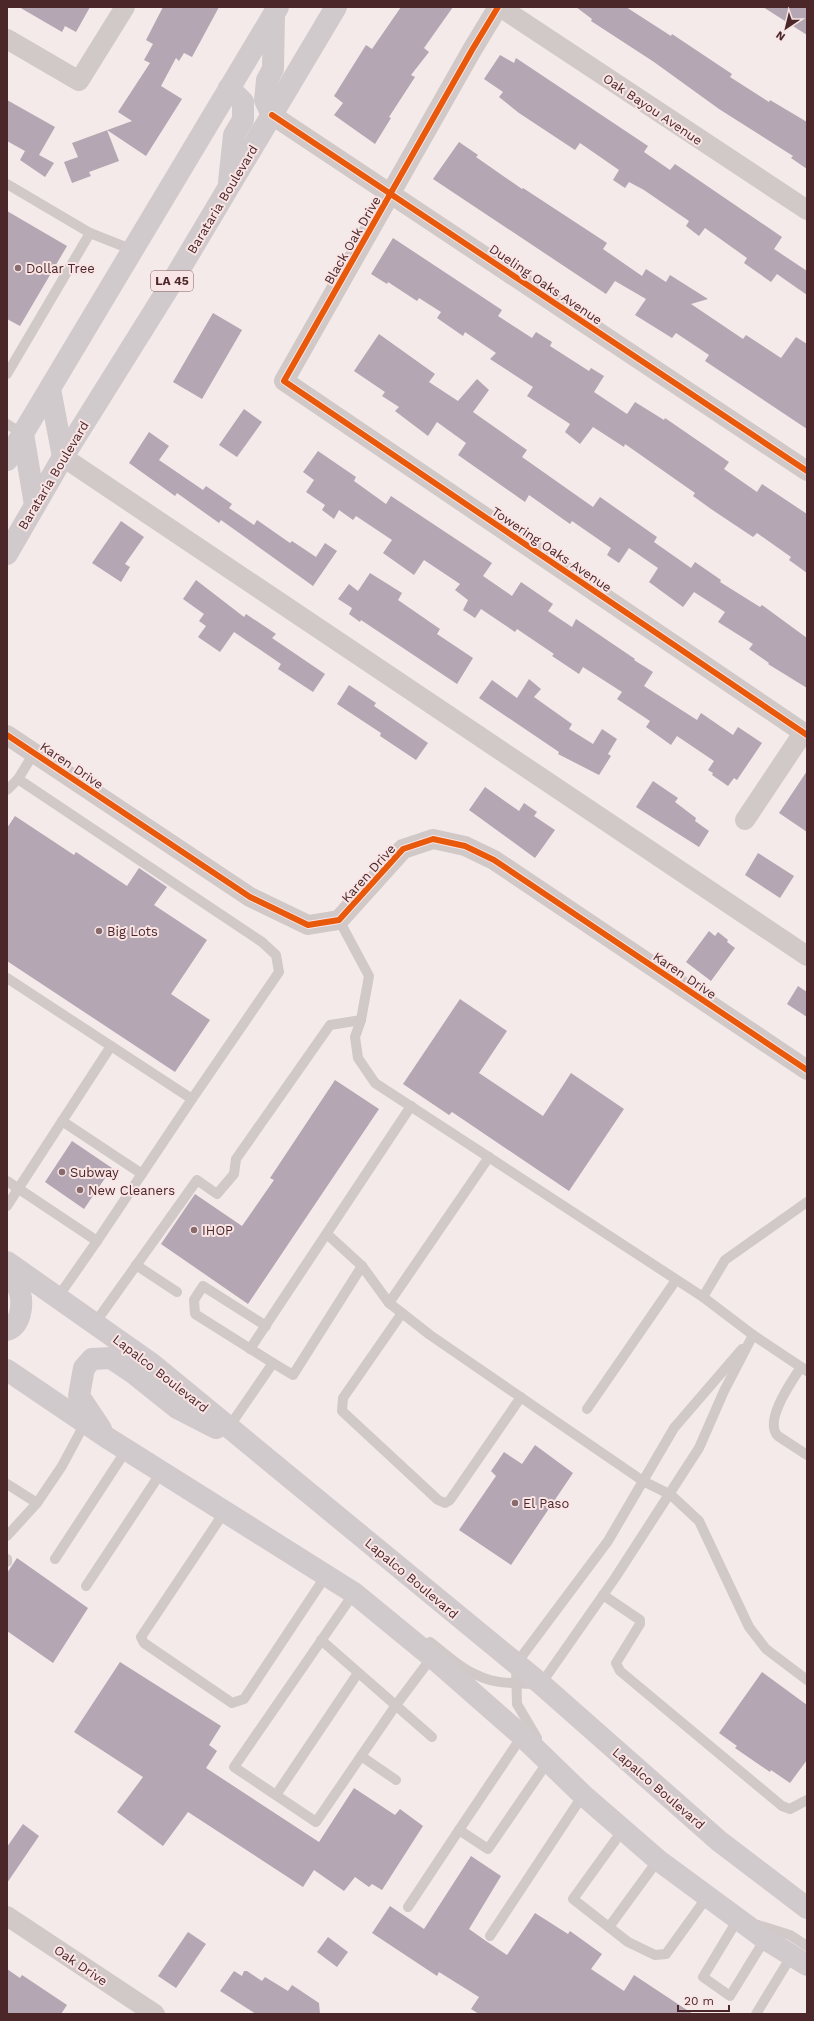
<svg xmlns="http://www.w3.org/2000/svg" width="814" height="2021" viewBox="0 0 814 2021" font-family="'Work Sans',sans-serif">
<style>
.building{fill:#b4a6b2}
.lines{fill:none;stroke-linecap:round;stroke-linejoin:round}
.lane{stroke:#d1c8c8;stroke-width:10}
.street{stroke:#d1c8c8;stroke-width:20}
.primary{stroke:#d1cacc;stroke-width:22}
.cycleway-casing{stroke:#f9e5e5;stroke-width:8}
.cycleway{stroke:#e8590c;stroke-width:6}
.poi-dot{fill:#876b6d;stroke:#f9e5e5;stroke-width:1.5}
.labels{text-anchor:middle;stroke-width:4;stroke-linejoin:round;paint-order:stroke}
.shield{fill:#f9e5e5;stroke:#806061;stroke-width:1}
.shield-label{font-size:12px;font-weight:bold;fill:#4c2729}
.street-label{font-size:13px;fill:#4c2729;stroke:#f9e5e5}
.poi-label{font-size:13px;fill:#4c2729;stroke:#f9e5e5;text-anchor:start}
</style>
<rect width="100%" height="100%" fill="#f4eaea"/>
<g class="building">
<path d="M19,7H90L76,32L65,26L62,32Z"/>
<path d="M163,7H219L192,57L184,53L179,61L176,58L161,86L182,99L146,156L107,130L119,161L89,172L91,176L72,183L64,162L78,157L72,143L132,121L118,112L150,63L144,60L153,44L146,40Z"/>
<path d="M401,7H453L424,48L429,52L411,75L415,77L389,117L391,118L375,144L334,115L343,103L334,96L366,45L372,49Z"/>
<path d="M576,7H626L671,36L672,34L732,74L730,77L769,102L770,100L807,122V169L791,158L793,156L719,109L654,62L591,21L592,19Z"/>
<path d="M763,7H807V35Z"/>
<path d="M500,55L514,63L516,58L648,146L644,152L670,170L675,164L782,237L774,249L807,271V295L777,274L771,282L744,263L747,258L705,228L699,236L686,226L689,221L644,190L629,182L625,188L613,180L619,170L580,143L575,150L519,113L499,97L503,92L484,79Z"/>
<path d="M7,100L55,127L39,155L54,163L45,177L20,160L25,151L7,141Z"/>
<path d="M459,142L478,155L476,157L522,189L523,188L607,243L603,249L642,276L646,269L666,282L670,275L708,299L691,304L743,339L746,335L781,358L796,337L807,344V429L705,361L709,355L676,333L672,338L635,315L646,299L615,281L606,294L433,179Z"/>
<path d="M7,211L67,246L20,326L7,319Z"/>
<path d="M393,238L502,310L498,316L532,338L536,332L552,342L550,346L589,371L591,368L604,376L594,392L627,414L635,402L664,420L665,418L729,462L724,469L757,492L762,484L807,514V573L789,560L791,557L757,533L753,537L711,509L693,496L695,493L625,444L624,447L593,427L580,444L565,432L570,424L527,396L533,387L490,359L496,353L465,332L463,336L437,318L441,312L419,298L417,301L388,282L387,284L371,274Z"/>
<path d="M213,313L242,330L202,399L173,382Z"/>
<path d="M379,334L435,374L429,382L458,401L477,379L489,390L473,412L527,450L522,457L593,507L600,497L657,537L654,542L691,568L695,562L721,580L720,582L760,607L762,605L807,638V688L768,664L769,663L749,649L753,644L718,622L725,612L694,592L683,607L649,582L658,568L629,548L619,563L607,555L611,548L572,521L570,524L529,495L525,502L458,455L466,443L437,422L428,436L395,411L399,407L382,396L385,392L354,371Z"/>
<path d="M244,409L262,422L237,457L219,445Z"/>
<path d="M149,432L169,446L159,460L203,490L206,486L232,504L229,508L254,525L257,520L290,543L292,541L316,557L325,543L337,551L313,586L221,520L219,523L177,493L175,496L129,463Z"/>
<path d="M318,451L356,477L354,481L386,504L391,496L492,563L483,576L512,596L521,582L553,604L548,611L572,627L576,619L635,659L634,660L653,672L644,686L697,720L701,713L733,735L738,727L762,743L737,780L734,778L728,786L712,775L713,773L708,770L714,761L677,736L671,745L646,727L650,721L617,699L622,692L583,667L579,674L552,656L554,654L517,629L515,632L481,609L475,618L463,610L468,600L455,590L460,584L424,560L414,575L383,553L392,540L356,516L353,520L339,510L334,519L322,510L325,505L306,492L314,480L303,472Z"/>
<path d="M121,521L144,537L125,564L130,567L121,582L92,563Z"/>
<path d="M370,573L402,593L398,600L440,629L437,634L473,658L457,684L361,620L360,622L349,614L352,608L338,599L349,584L358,591Z"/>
<path d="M196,580L244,617L246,614L276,634L272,638L325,674L313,692L278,669L281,664L234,632L220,652L198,637L206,626L199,621L204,614L183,599Z"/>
<path d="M529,679L541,689L534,697L572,724L569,729L593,744L602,729L617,739L608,754L611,756L599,775L558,754L559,752L479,698L492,680L517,698Z"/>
<path d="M349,685L376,703L374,706L428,743L416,760L380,736L381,733L337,704Z"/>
<path d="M807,771V832L779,813Z"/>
<path d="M653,781L678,798L675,802L696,818L695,821L709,831L699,847L636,807Z"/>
<path d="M485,787L519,811L524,803L537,812L534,816L555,830L535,858L469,810Z"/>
<path d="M15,816L74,855L76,852L127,886L139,868L167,887L154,905L207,940L171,994L210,1020L175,1072L7,961V828Z"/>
<path d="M758,853L794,876L780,898L745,875Z"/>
<path d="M709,931L715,936L718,932L728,940L727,942L735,948L711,981L686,962Z"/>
<path d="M798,986L807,992V1017L787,1004Z"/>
<path d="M460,999L507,1031L479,1073L543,1116L571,1073L624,1109L569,1191L452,1112L449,1115L403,1084Z"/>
<path d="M335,1080L379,1109L248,1304L161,1244L195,1194L242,1226L274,1180L270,1178Z"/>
<path d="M72,1141L112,1168L84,1209L45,1182Z"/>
<path d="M535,1445L573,1473L511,1565L459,1530L496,1476L491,1471L504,1452L522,1464Z"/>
<path d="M17,1558L88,1608L53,1663L7,1631V1573Z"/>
<path d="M120,1662L221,1726L209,1745L217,1751L206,1768L319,1842L354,1788L395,1815L400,1809L423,1826L382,1890L372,1884L369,1887L355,1877L344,1891L314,1870L303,1887L188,1812L163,1846L117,1812L143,1777L74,1732Z"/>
<path d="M762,1672L807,1705V1760L790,1783L771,1770L770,1772L735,1748L737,1746L719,1733Z"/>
<path d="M23,1824L39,1836L7,1883V1847Z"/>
<path d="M471,1856L501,1876L469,1929L486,1941L507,1955L535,1913L568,1934L570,1931L602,1954L591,1969L624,1991L634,1975L693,2014H479L471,2009L479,1997L439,1972L437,1976L372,1933L390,1906L424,1929Z"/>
<path d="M188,1932L206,1944L176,1988L158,1976Z"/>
<path d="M328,1937L348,1952L337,1967L317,1952Z"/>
<path d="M7,1969L20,1978L22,1975L67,2005L61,2014H7Z"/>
<path d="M234,1971L242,1976L244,1971H247L262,1981L265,1977L288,1991L292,1985L319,2003L320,2014H256L220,1991Z"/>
</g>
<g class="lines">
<g class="lane">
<path d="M7,184L90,233"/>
<path d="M7,374L90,233L133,250"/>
<path d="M7,424L23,434"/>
<path d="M7,790L18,779L34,753"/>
<path d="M339,920L369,976L361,1020L355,1037L358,1058L375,1083L703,1297L753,1335L807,1371"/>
<path d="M7,978L192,1099L279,972L276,955L262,942L18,779"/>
<path d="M62,1121L142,1174"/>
<path d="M7,1181L97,1241L192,1099"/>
<path d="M7,1206L111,1046"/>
<path d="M327,1234L362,1266L389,1303L402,1313L430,1335L643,1481L671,1495L699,1521L749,1627L766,1649L807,1680"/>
<path d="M136,1265L177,1292"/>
<path d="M58,1297L97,1241"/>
<path d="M703,1297L725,1260L807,1202"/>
<path d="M389,1303L489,1157"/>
<path d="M402,1313L343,1398L342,1411L438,1500L445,1503L450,1500L521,1397"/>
<path d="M95,1323L197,1180L217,1194L234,1174L236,1159L330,1025L361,1020"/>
<path d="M266,1326L203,1286L194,1300L195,1314L273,1363"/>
<path d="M250,1349L411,1106"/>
<path d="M801,1367C792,1381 763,1421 778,1436L807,1455"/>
<path d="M587,1409L676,1280"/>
<path d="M229,1427L273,1363L293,1375L362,1266"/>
<path d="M7,1484L37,1503L62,1466L85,1423"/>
<path d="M225,1511L141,1637L144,1643L232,1703L244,1699L327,1574"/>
<path d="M7,1536L37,1503"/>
<path d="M7,1559V1562"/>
<path d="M55,1559L127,1449"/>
<path d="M86,1586L162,1471"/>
<path d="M354,1593L234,1767L316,1822L396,1705L432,1657"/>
<path d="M603,1595L640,1620V1624L616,1663L620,1671L782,1806L790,1809L807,1800"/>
<path d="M321,1640L432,1737"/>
<path d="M430,1642C446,1654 461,1669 479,1676C498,1685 521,1683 541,1684L615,1578L699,1448L724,1391L753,1335"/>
<path d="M522,1736L459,1830L488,1849L549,1760"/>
<path d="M537,1738L517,1704L516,1664L608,1541L674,1428L742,1349"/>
<path d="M361,1756L396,1780"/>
<path d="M276,1795L358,1673"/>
<path d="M622,1831L573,1899L628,1942L655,1955L666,1954L707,1897"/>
<path d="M408,1907L459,1830"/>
<path d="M741,1920L738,1919L703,1977L730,1996L765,1939"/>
<path d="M758,1925L790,1935L807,1946"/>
<path d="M609,1927L658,1860"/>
<path d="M490,1936L583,1795"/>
<path d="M756,2014L792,1955"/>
</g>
<g class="street">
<path d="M498,7L472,50L284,381L807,735"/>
<path d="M500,7L807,210"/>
<path d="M7,39L79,81L125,7"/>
<path d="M272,115L807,471"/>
<path d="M63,457L807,956"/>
<path d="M7,735L250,897L308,925L339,920L403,849L433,839L465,846L494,860L807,1070"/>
<path d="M745,820L803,733"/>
<path d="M7,1916L155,2014"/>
</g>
<g class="primary">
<path d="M272,115L265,100L267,80L273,69L274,15"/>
<path d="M229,182L234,135L243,120V102L229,88"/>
<path d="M50,389L63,457"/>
<path d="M23,434L35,505"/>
<path d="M7,460L278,7"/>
<path d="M7,554L63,457L171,284L336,7"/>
<path d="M7,1262L152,1364L541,1684L719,1841L807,1908"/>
<path d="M7,1270C11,1277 18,1285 20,1293C23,1305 21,1325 7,1330"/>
<path d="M7,1370L106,1437L354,1593L432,1657L522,1736L583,1795L658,1860L765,1939L807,1965"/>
<path d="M101,1429L79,1396L84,1368L92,1359L111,1358L132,1372L177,1408L216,1428"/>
</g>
<defs>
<g id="cycleway">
<path d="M498,7L472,50L284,381L807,735"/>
<path d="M272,115L807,471"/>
<path d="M7,735L250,897L308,925L339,920L403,849L433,839L465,846L494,860L807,1070"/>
</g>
</defs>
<use href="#cycleway" class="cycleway-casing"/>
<use href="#cycleway" class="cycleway"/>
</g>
<g class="poi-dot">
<circle cx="18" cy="268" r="4"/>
<circle cx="99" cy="931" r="4"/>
<circle cx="62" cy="1172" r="4"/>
<circle cx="80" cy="1190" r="4"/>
<circle cx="194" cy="1230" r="4"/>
<circle cx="515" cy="1503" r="4"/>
</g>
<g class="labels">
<rect class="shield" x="151" y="271" width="42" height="20" rx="3"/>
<g class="shield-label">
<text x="172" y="285">LA 45</text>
</g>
<g class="street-label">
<text transform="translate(653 109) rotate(34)" y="5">Oak Bayou Avenue</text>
<text transform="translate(222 199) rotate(-59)" y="5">Barataria Boulevard</text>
<text transform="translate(352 240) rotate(-60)" y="5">Black Oak Drive</text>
<text transform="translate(546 284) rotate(34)" y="5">Dueling Oaks Avenue</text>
<text transform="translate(53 475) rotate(-59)" y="5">Barataria Boulevard</text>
<text transform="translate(552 549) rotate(34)" y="5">Towering Oaks Avenue</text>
<text transform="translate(72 765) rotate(34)" y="5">Karen Drive</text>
<text transform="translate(368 873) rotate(-48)" y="5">Karen Drive</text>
<text transform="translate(685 975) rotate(34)" y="5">Karen Drive</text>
<text transform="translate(161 1373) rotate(38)" y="5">Lapalco Boulevard</text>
<text transform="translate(412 1578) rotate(40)" y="5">Lapalco Boulevard</text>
<text transform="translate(659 1788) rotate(41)" y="5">Lapalco Boulevard</text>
<text transform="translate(81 1965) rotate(34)" y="5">Oak Drive</text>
</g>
<g class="poi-label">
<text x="26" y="273">Dollar Tree</text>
<text x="107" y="936">Big Lots</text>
<text x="70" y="1177">Subway</text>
<text x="88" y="1195">New Cleaners</text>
<text x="202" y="1235">IHOP</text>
<text x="523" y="1508">El Paso</text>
</g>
</g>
<rect width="814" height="2021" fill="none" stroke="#4c2729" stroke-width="16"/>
<g transform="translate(786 28) rotate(215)" stroke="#f9e5e5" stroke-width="3" paint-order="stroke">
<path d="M0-3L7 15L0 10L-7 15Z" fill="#4c2729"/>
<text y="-6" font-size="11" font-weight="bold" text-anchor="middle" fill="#4c2729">N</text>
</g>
<path d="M678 2005v6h51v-6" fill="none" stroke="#4c2729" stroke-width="2"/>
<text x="684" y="2005" font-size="12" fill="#4c2729" stroke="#f9e5e5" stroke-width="3" paint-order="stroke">20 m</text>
</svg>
